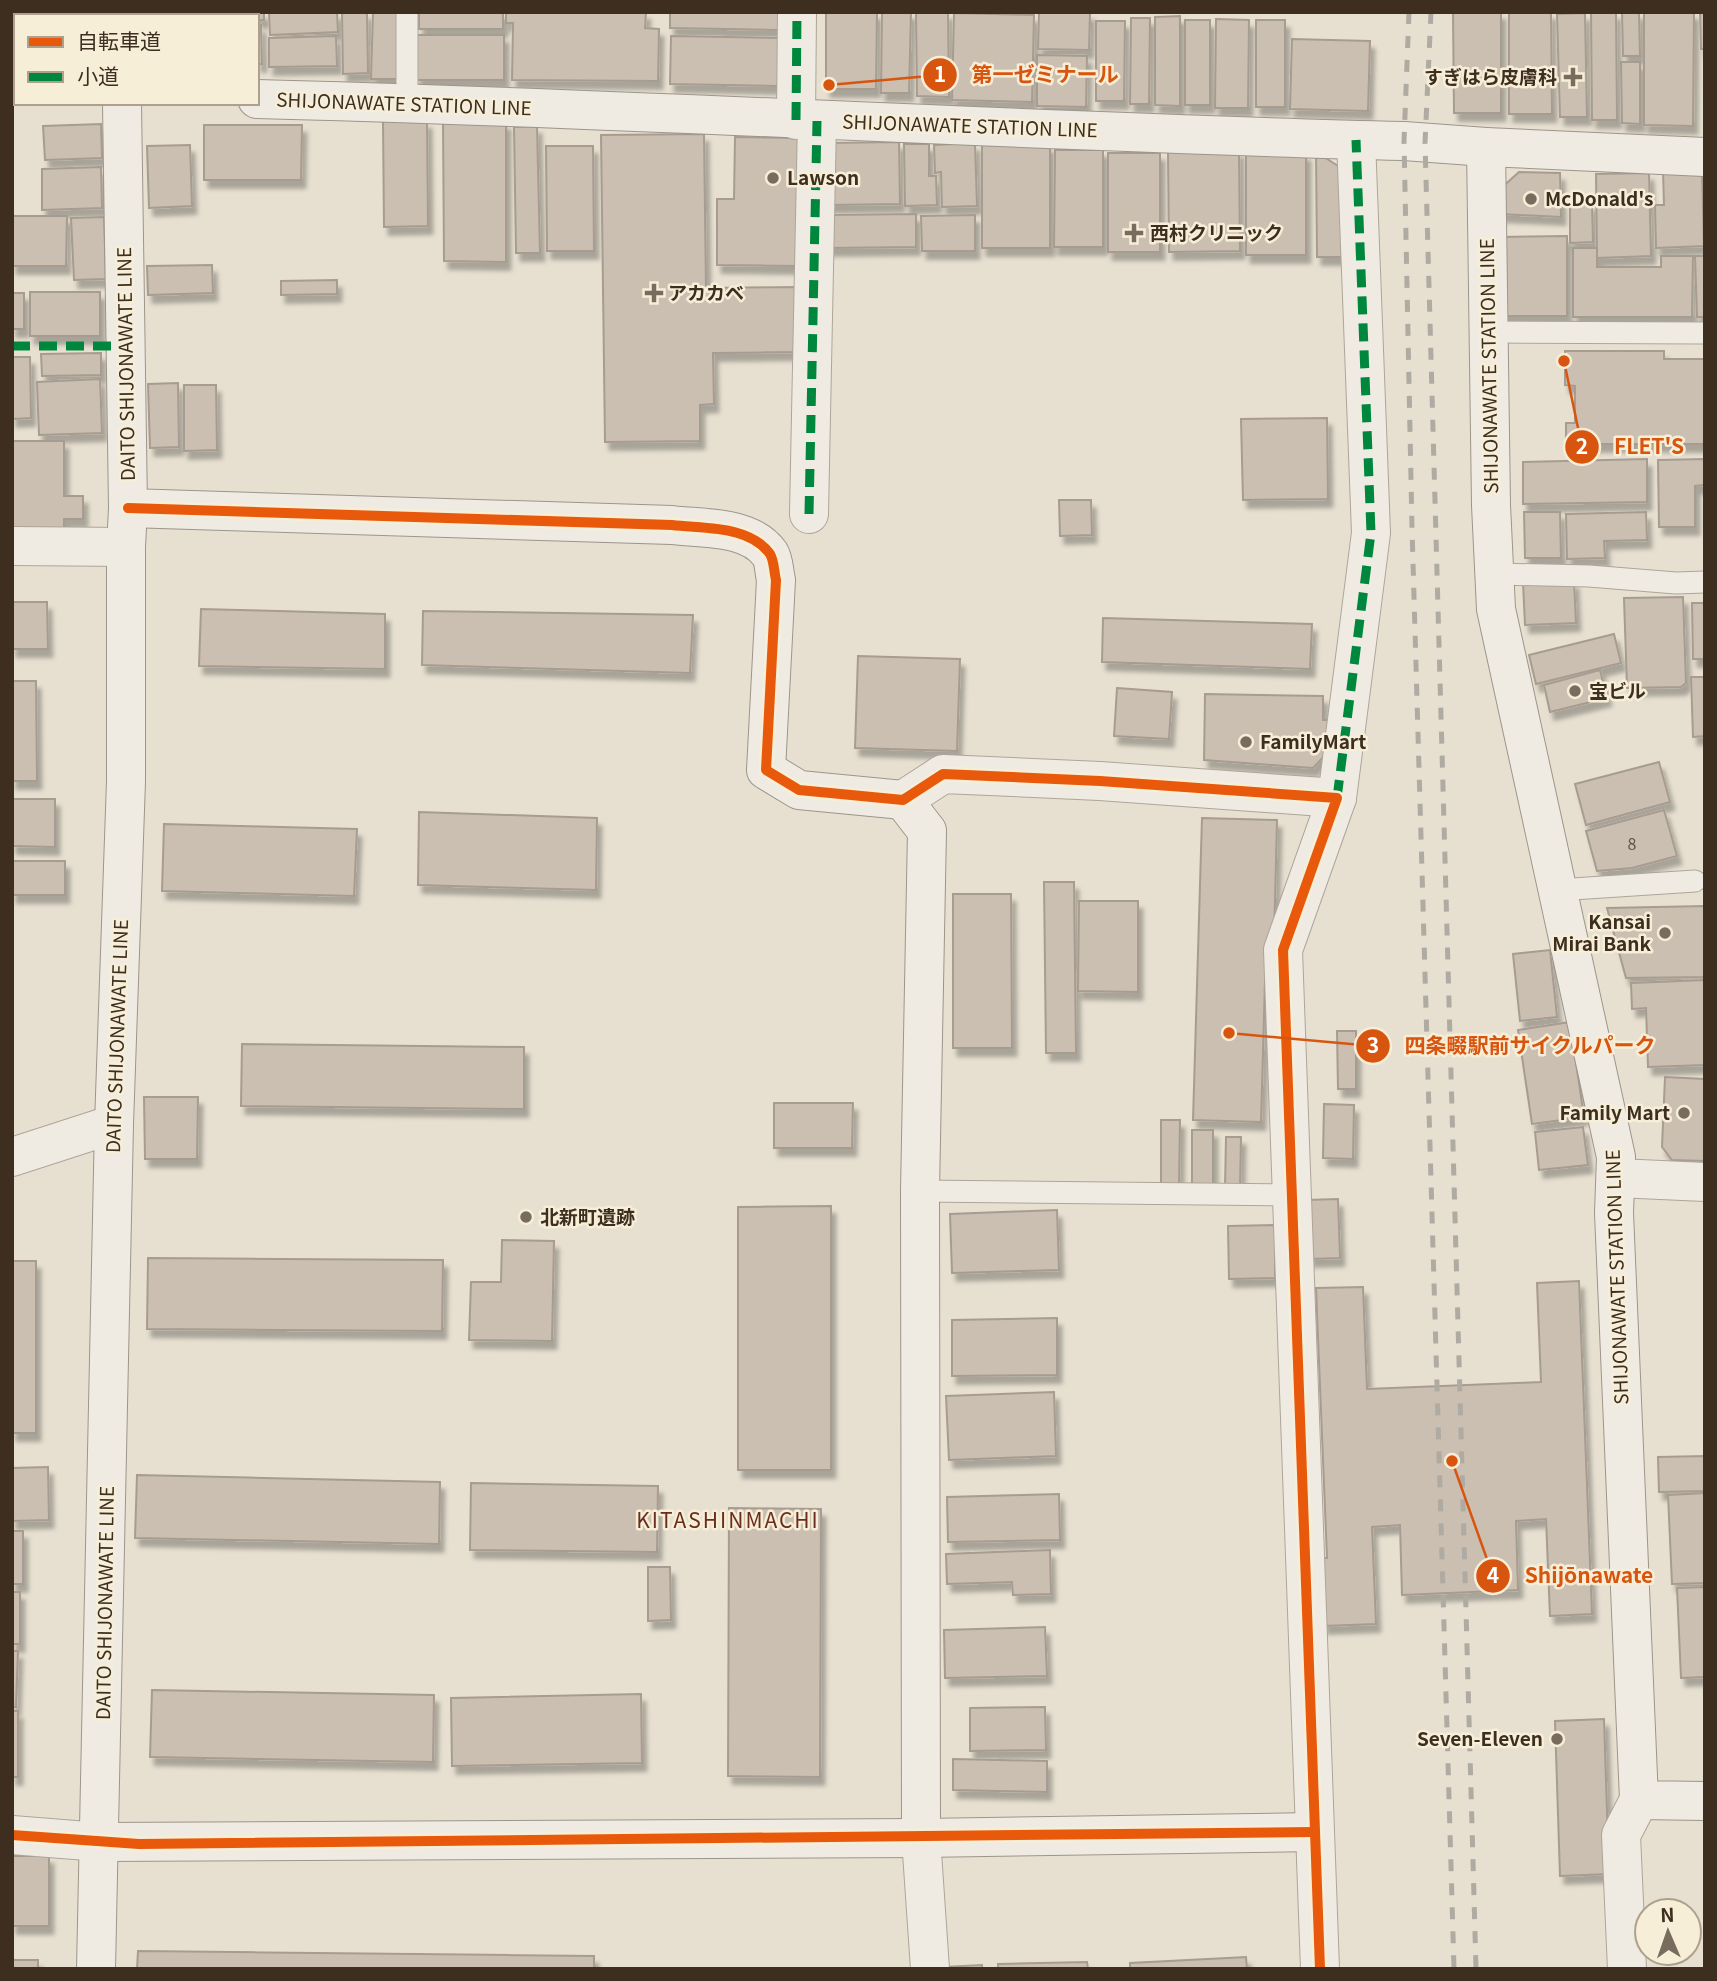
<svg xmlns="http://www.w3.org/2000/svg" width="1717" height="1981" viewBox="0 0 1717 1981" font-family="Georgia,'Noto Sans JP',serif">
<style>
.building{fill:#cbbfb2;stroke:#a89c90;stroke-width:2;filter:url(#shadow)}
.lines{fill:none;stroke-linecap:round;stroke-linejoin:round}
.lane-casing{stroke:#ada599;stroke-width:23}
.street-casing{stroke:#ada599;stroke-width:40}
.secondary-casing{stroke:#9c958a;stroke-width:40}
.lane{stroke:#efebe3;stroke-width:21}
.street{stroke:#efebe3;stroke-width:38}
.secondary{stroke:#efebe3;stroke-width:38}
.rail{stroke:#afaaa2;stroke-width:5;stroke-dasharray:12 12;stroke-linecap:butt}
.quiet{stroke:#00873e;stroke-width:9;stroke-dasharray:18 9;stroke-linecap:butt}
.cycleway-casing{stroke:#f7eed8;stroke-width:15}
.cycleway{stroke:#e8590c;stroke-width:10}
.poi-dot{fill:#786c5e;stroke:#f7eed8;stroke-width:2.5}
.labels{text-anchor:middle;stroke-width:5;stroke-linejoin:round;paint-order:stroke}
.number-label{font-size:16px;fill:#605244}
.poi-label{font-size:19px;font-weight:bold;fill:#3d2e20;stroke:#f7eed8;text-anchor:start}
.street-label{font-size:19px;fill:#3d2e20;stroke:#f7eed8}
.neighbourhood-label{font-size:21px;letter-spacing:2px;fill:#6b2e1e;stroke:#f7eed8}
.leader{fill:none;stroke:#d7550e;stroke-width:2.5}
.callout-dot{fill:#d7550e;stroke:#f7eed8;stroke-width:2.5}
.mark-label{font-size:21px;text-anchor:middle;font-weight:bold;fill:#fff}
.callout-label{font-size:21px;text-anchor:middle;font-weight:bold;fill:#d7550e;stroke:#f7eed8;stroke-width:5;stroke-linejoin:round;paint-order:stroke}
</style>
<defs>
<filter id="shadow"><feDropShadow dx="4.5" dy="8" stdDeviation="2" flood-color="#0004"/></filter>
</defs>
<rect width="100%" height="100%" fill="#e7e0d1"/>
<g class="building">
<path d="M12,12H28V16H16V28H12Z"/>
<rect x="39" y="12" width="61" height="4"/>
<path d="M150,12H264V20H257V16H150Z"/>
<path d="M269,12H337L338,32L270,35Z"/>
<path d="M342,12H367L368,73L343,74Z"/>
<path d="M373,12H403L402,79H371Z"/>
<rect x="419" y="12" width="84" height="17"/>
<path d="M506,12H646L645,28L659,29L658,81L512,80L513,23H506Z"/>
<path d="M670,12H781L780,30L670,28Z"/>
<path d="M826,12H877L876,89H826Z"/>
<path d="M882,12H911L909,93H881Z"/>
<path d="M916,12H948L949,97L917,96Z"/>
<path d="M1039,12L1090,13L1089,50L1038,49Z"/>
<path d="M1453,12H1501V113H1454Z"/>
<path d="M1509,12H1551L1552,114H1509Z"/>
<path d="M1591,12H1616L1617,120H1592Z"/>
<path d="M1622,12H1639L1640,56H1623Z"/>
<path d="M1644,12H1694L1693,126L1644,125Z"/>
<path d="M1700,12H1705V49H1701Z"/>
<path d="M954,13L1034,15L1032,102L952,100Z"/>
<path d="M1585,13L1587,117H1560L1557,14Z"/>
<path d="M1180,16V106L1155,105V17Z"/>
<path d="M1131,18H1150L1149,104H1130Z"/>
<path d="M1216,19L1249,20L1248,108H1215Z"/>
<rect x="1185" y="20" width="25" height="85"/>
<rect x="1256" y="20" width="29" height="87"/>
<path d="M1096,21H1125L1124,101H1096Z"/>
<path d="M261,25L262,64H257V26Z"/>
<path d="M417,35H504V80H416Z"/>
<path d="M336,36L337,66L269,67V38Z"/>
<path d="M671,36L781,38L779,86L670,84Z"/>
<path d="M1292,39L1370,41L1368,111L1290,109Z"/>
<path d="M1037,55L1087,56L1086,107L1037,106Z"/>
<path d="M1621,62H1640V124L1622,123Z"/>
<path d="M383,121H427L428,226L384,227Z"/>
<path d="M443,122H506V262L444,261Z"/>
<path d="M101,124L102,158L45,160L43,126Z"/>
<path d="M204,125H302L301,180H204Z"/>
<path d="M537,126L540,253H516L514,127Z"/>
<path d="M704,134L706,288L802,287L803,352L713,353L714,404L700,405V441L605,442L601,135Z"/>
<path d="M735,137L802,138V266L717,265V199H734Z"/>
<path d="M899,142L900,204L827,205L826,143Z"/>
<path d="M975,143L977,206L942,207L941,172L935,173L934,145Z"/>
<path d="M904,144H929V176H936L937,205L905,206Z"/>
<path d="M982,144L1050,145V248H982Z"/>
<path d="M190,145L192,206L149,208L147,146Z"/>
<path d="M546,146H593L594,251H547Z"/>
<path d="M1055,150H1103V247H1054Z"/>
<path d="M1239,150L1240,251L1169,252L1168,152Z"/>
<path d="M1316,152L1343,169L1344,257H1317Z"/>
<rect x="1108" y="153" width="52" height="99"/>
<rect x="1246" y="153" width="60" height="102"/>
<path d="M101,167L102,208L42,210V169Z"/>
<path d="M1702,171L1704,246L1656,248L1655,205H1664L1663,172Z"/>
<path d="M1519,172L1560,173L1561,217L1500,214L1499,190Z"/>
<path d="M1649,173L1651,256L1597,258L1596,174Z"/>
<path d="M1570,203H1592L1593,242L1570,243Z"/>
<path d="M916,214V247L827,248V215Z"/>
<path d="M975,215V251H922L921,216Z"/>
<path d="M12,216H67L66,266H12Z"/>
<path d="M104,217L106,279L74,280L71,218Z"/>
<path d="M1567,236V316H1502L1501,237Z"/>
<path d="M1573,248H1597V267H1661V256H1693L1692,317H1573Z"/>
<path d="M1695,256H1705V317H1697Z"/>
<path d="M212,265L213,293L148,295L147,266Z"/>
<path d="M337,280V294L281,295V281Z"/>
<rect x="30" y="292" width="70" height="44"/>
<rect x="12" y="293" width="12" height="36"/>
<path d="M1565,351H1664V359H1705V444H1566V423H1575V386L1565,385Z"/>
<path d="M101,353V375L42,376L41,354Z"/>
<path d="M12,357H30L31,418L12,419Z"/>
<path d="M100,379L102,433L39,435L37,382Z"/>
<path d="M178,383L179,447L150,448L148,384Z"/>
<path d="M184,385H216L217,450L184,451Z"/>
<path d="M1327,418L1328,499L1243,500L1241,419Z"/>
<path d="M12,441H64V496H83V519H64V531H12Z"/>
<path d="M1647,459V502L1523,504V462Z"/>
<path d="M1705,459V485L1695,486V527H1659L1658,460Z"/>
<path d="M1059,500H1091L1092,535L1060,536Z"/>
<path d="M1524,512H1560L1561,558H1525Z"/>
<path d="M1646,512L1647,540L1604,541L1605,558L1567,559L1566,514Z"/>
<path d="M1574,581L1576,623L1525,625L1523,583Z"/>
<path d="M1683,597L1686,683L1681,687L1627,688L1624,598Z"/>
<path d="M12,602H47L48,649H12Z"/>
<path d="M1692,603H1705V659H1693Z"/>
<path d="M201,609L385,614V669L199,666Z"/>
<path d="M423,611L693,615L690,673L422,665Z"/>
<path d="M1103,618L1312,624L1310,669L1102,662Z"/>
<path d="M1614,634L1621,663L1536,684L1529,655Z"/>
<path d="M858,656L960,659L957,751L855,748Z"/>
<path d="M1600,670L1607,698L1550,712L1544,685Z"/>
<path d="M1691,677H1705V736L1693,737Z"/>
<path d="M12,681H36L37,781H12Z"/>
<path d="M1117,688L1172,692L1169,739L1114,736Z"/>
<path d="M1205,694L1323,696V720H1331L1330,750L1313,768L1204,760Z"/>
<path d="M1659,762L1670,802L1586,825L1575,784Z"/>
<path d="M12,799H55V847L12,846Z"/>
<path d="M1664,810L1677,856L1632,868L1597,871L1586,831Z"/>
<path d="M419,812L597,818L596,890L418,885Z"/>
<path d="M1202,818L1277,820L1274,940L1266,945L1261,1122L1193,1120Z"/>
<path d="M164,824L357,829L354,896L162,891Z"/>
<rect x="12" y="861" width="53" height="34"/>
<path d="M1044,882H1074L1076,1053H1046Z"/>
<path d="M953,894H1011L1012,1048H953Z"/>
<path d="M1079,901H1138V992L1078,991Z"/>
<path d="M1705,906V977L1626,978L1607,908Z"/>
<path d="M1550,950L1557,1017L1520,1021L1513,954Z"/>
<path d="M1705,980V1065L1648,1067L1646,1008L1632,1009L1631,983Z"/>
<path d="M1570,1022L1584,1117L1532,1124L1518,1030Z"/>
<path d="M1337,1031H1356V1089H1338Z"/>
<path d="M242,1044L524,1047V1109L241,1106Z"/>
<path d="M1665,1077L1705,1079V1161L1672,1160L1662,1147Z"/>
<path d="M144,1097H198L197,1159H145Z"/>
<path d="M774,1103H853L852,1148H774Z"/>
<path d="M1324,1104L1354,1105L1353,1159L1323,1158Z"/>
<path d="M1161,1120H1180L1179,1184H1161Z"/>
<path d="M1583,1127L1588,1165L1539,1170L1535,1132Z"/>
<path d="M1192,1130H1213V1186L1192,1185Z"/>
<path d="M1226,1137H1241L1240,1188H1225Z"/>
<path d="M1338,1199L1340,1258L1309,1259L1307,1200Z"/>
<path d="M831,1206V1470H738V1207Z"/>
<path d="M1057,1210L1059,1270L952,1273L950,1214Z"/>
<path d="M1275,1225V1278L1229,1279L1228,1226Z"/>
<path d="M502,1240L554,1241L552,1341L469,1340L471,1282H501Z"/>
<path d="M148,1258L443,1260L442,1331L147,1329Z"/>
<rect x="12" y="1261" width="24" height="172"/>
<path d="M1579,1281L1592,1614L1550,1616L1546,1519L1516,1521L1518,1590L1402,1595L1400,1525L1372,1527L1376,1624L1323,1626L1321,1558H1327L1316,1288L1363,1287L1367,1389L1541,1382L1537,1283Z"/>
<path d="M1057,1318V1375L952,1376V1320Z"/>
<path d="M1054,1392L1056,1456L949,1460L946,1396Z"/>
<path d="M1705,1456V1491L1659,1492L1658,1457Z"/>
<path d="M48,1467L49,1520L12,1521V1468Z"/>
<path d="M137,1475L440,1482L439,1544L135,1538Z"/>
<path d="M471,1483L658,1486L657,1552L470,1550Z"/>
<path d="M1705,1493V1583L1672,1584L1668,1495Z"/>
<path d="M1059,1494L1060,1540L948,1542L947,1497Z"/>
<path d="M729,1508L821,1509L820,1777L728,1776Z"/>
<rect x="12" y="1531" width="11" height="53"/>
<path d="M1050,1550L1051,1594L1013,1595L1012,1582L947,1584L946,1554Z"/>
<path d="M648,1567H670L671,1620L648,1621Z"/>
<path d="M1705,1587V1677L1681,1678L1677,1588Z"/>
<rect x="12" y="1592" width="8" height="52"/>
<path d="M1045,1627L1047,1676L945,1678L944,1630Z"/>
<path d="M12,1651H18L16,1707H12Z"/>
<path d="M152,1690L434,1695L433,1762L150,1757Z"/>
<path d="M641,1694L642,1763L452,1766L451,1698Z"/>
<path d="M1045,1707L1046,1750L970,1751V1708Z"/>
<rect x="12" y="1711" width="6" height="66"/>
<path d="M1604,1719L1609,1874L1560,1876L1555,1721Z"/>
<path d="M953,1759L1047,1761V1792L953,1790Z"/>
<rect x="12" y="1856" width="37" height="70"/>
<path d="M138,1951L594,1956V1969H137Z"/>
<path d="M1246,1957L1247,1969H1130V1963Z"/>
<rect x="12" y="1960" width="26" height="9"/>
<path d="M1087,1962L1088,1969H998V1964Z"/>
<path d="M982,1965V1969H945L944,1967Z"/>
</g>
<g class="lines">
<defs>
<g id="lane">
<path d="M407,103V12"/>
<path d="M1490,332L1705,333"/>
<path d="M1496,574L1589,576L1676,583L1705,582"/>
<path d="M1557,890L1695,881"/>
<path d="M920,1191L1293,1195"/>
</g>
<g id="street">
<path d="M796,120L797,12"/>
<path d="M809,514L817,121"/>
<path d="M12,546L126,547"/>
<path d="M903,800L943,774L1100,781L1337,798"/>
<path d="M12,1157L114,1124"/>
<path d="M1617,1178L1705,1182"/>
<path d="M12,1835L100,1842"/>
<path d="M921,1838L930,1969"/>
<path d="M1320,1969L1283,950L1337,798L1371,533L1356,140"/>
<path d="M1627,1969L1621,1835L1639,1800"/>
</g>
<g id="secondary">
<path d="M120,12V16"/>
<path d="M257,99C640,108 1022,132 1404,141L1486,147L1705,157"/>
<path d="M1486,147L1491,505L1496,609L1616,1157L1614,1213L1639,1800L1705,1801"/>
<path d="M128,508L672,525C704,529 749,525 770,554C774,560 774,572 776,580L766,770L799,790L903,800L927,831L920,1191L921,1838"/>
<path d="M100,1842L921,1838L1314,1832"/>
<path d="M96,1969L114,1124L126,781V547L128,508L122,103"/>
</g>
</defs>
<use href="#lane" class="lane-casing"/>
<use href="#street" class="street-casing"/>
<use href="#secondary" class="secondary-casing"/>
<use href="#lane" class="lane"/>
<use href="#street" class="street"/>
<use href="#secondary" class="secondary"/>
<g class="rail">
<path d="M1409,12L1404,141L1412,528L1454,1969"/>
<path d="M1431,12L1425,143L1476,1969"/>
</g>
<g class="quiet">
<path d="M796,120L797,12"/>
<path d="M12,346H126"/>
<path d="M809,514L817,121"/>
<path d="M1337,798L1371,533L1356,140"/>
</g>
<defs>
<g id="cycleway">
<path d="M128,508L672,525C704,529 749,525 770,554C774,560 774,572 776,580L766,770L799,790L903,800L943,774L1100,781L1337,798L1283,950L1320,1969"/>
<path d="M12,1835L139,1844L1314,1832"/>
</g>
</defs>
<use href="#cycleway" class="cycleway-casing"/>
<use href="#cycleway" class="cycleway"/>
</g>
<g class="poi-dot">
<path d="M1569.5 66.5h7v7h7v7h-7v7h-7v-7h-7v-7h7z"/>
<circle cx="773" cy="178" r="7"/>
<circle cx="1531" cy="199" r="7"/>
<path d="M1130.5 222.5h7v7h7v7h-7v7h-7v-7h-7v-7h7z"/>
<path d="M650.5 282.5h7v7h7v7h-7v7h-7v-7h-7v-7h7z"/>
<circle cx="1575" cy="691" r="7"/>
<circle cx="1246" cy="742" r="7"/>
<circle cx="1665" cy="933" r="7"/>
<circle cx="1684" cy="1113" r="7"/>
<circle cx="526" cy="1217" r="7"/>
<circle cx="1557" cy="1739" r="7"/>
</g>
<g class="labels">
<g class="number-label">
<text x="1632" y="850">8</text>
</g>
<g class="poi-label">
<text x="1557" y="84" text-anchor="end">すぎはら皮膚科</text>
<text x="787" y="185">Lawson</text>
<text x="1545" y="206">McDonald's</text>
<text x="1150" y="240">西村クリニック</text>
<text x="668" y="300">アカカベ</text>
<text x="1589" y="698">宝ビル</text>
<text x="1260" y="749">FamilyMart</text>
<text x="1651" y="929" text-anchor="end">Kansai<tspan x="1651" dy="22">Mirai Bank</tspan></text>
<text x="1670" y="1120" text-anchor="end">Family Mart</text>
<text x="540" y="1224">北新町遺跡</text>
<text x="1543" y="1746" text-anchor="end">Seven-Eleven</text>
</g>
<g class="street-label">
<text transform="translate(404 104) rotate(2)" y="7">SHIJONAWATE STATION LINE</text>
<text transform="translate(970 126) rotate(2)" y="7">SHIJONAWATE STATION LINE</text>
<text transform="translate(126 364) rotate(-91)" y="7">DAITO SHIJONAWATE LINE</text>
<text transform="translate(1489 366) rotate(-91)" y="7">SHIJONAWATE STATION LINE</text>
<text transform="translate(117 1036) rotate(-88)" y="7">DAITO SHIJONAWATE LINE</text>
<text transform="translate(1617 1277) rotate(-92)" y="7">SHIJONAWATE STATION LINE</text>
<text transform="translate(105 1603) rotate(-89)" y="7">DAITO SHIJONAWATE LINE</text>
</g>
<g class="neighbourhood-label">
<text x="728" y="1528">KITASHINMACHI</text>
</g>
</g>
<path class="leader" d="M829 85L940 75M1564 361L1582 447M1229 1033L1373 1046M1452 1461L1493 1576"/>
<g class="callout-dot">
<circle cx="829" cy="85" r="7"/>
<circle cx="1564" cy="361" r="7"/>
<circle cx="1229" cy="1033" r="7"/>
<circle cx="1452" cy="1461" r="7"/>
<circle cx="940" cy="75" r="18"/>
<circle cx="1582" cy="447" r="18"/>
<circle cx="1373" cy="1046" r="18"/>
<circle cx="1493" cy="1576" r="18"/>
</g>
<g class="mark-label">
<text x="940" y="82">1</text>
<text x="1582" y="454">2</text>
<text x="1373" y="1053">3</text>
<text x="1493" y="1583">4</text>
</g>
<g class="callout-label">
<text x="1045" y="82">第一ゼミナール</text>
<text x="1649" y="454">FLET'S</text>
<text x="1530" y="1053">四条畷駅前サイクルパーク</text>
<text x="1589" y="1583">Shijōnawate</text>
</g>
<rect width="1717" height="1981" fill="none" stroke="#3d2e20" stroke-width="28"/>
<rect x="14" y="14" width="245" height="91" fill="#f7eed8" stroke="#ada18e" stroke-width="2"/>
<rect x="28" y="37" width="35" height="10" fill="#e8590c" stroke="#ada18e" stroke-width="2"/>
<text x="77" y="49" font-size="21" fill="#3d2e20">自転車道</text>
<rect x="28" y="72" width="35" height="10" fill="#00873e" stroke="#ada18e" stroke-width="2"/>
<text x="77" y="84" font-size="21" fill="#3d2e20">小道</text>
<g transform="translate(1668 1932) rotate(358)"><circle r="33" fill="#f7eed8" stroke="#ada18e" stroke-width="2"/>
<path d="M0-5L12 26L0 18L-12 26Z" fill="#786c5e"/>
<text y="-10" font-size="19" font-weight="bold" text-anchor="middle" fill="#3d2e20">N</text>
</g>
</svg>
